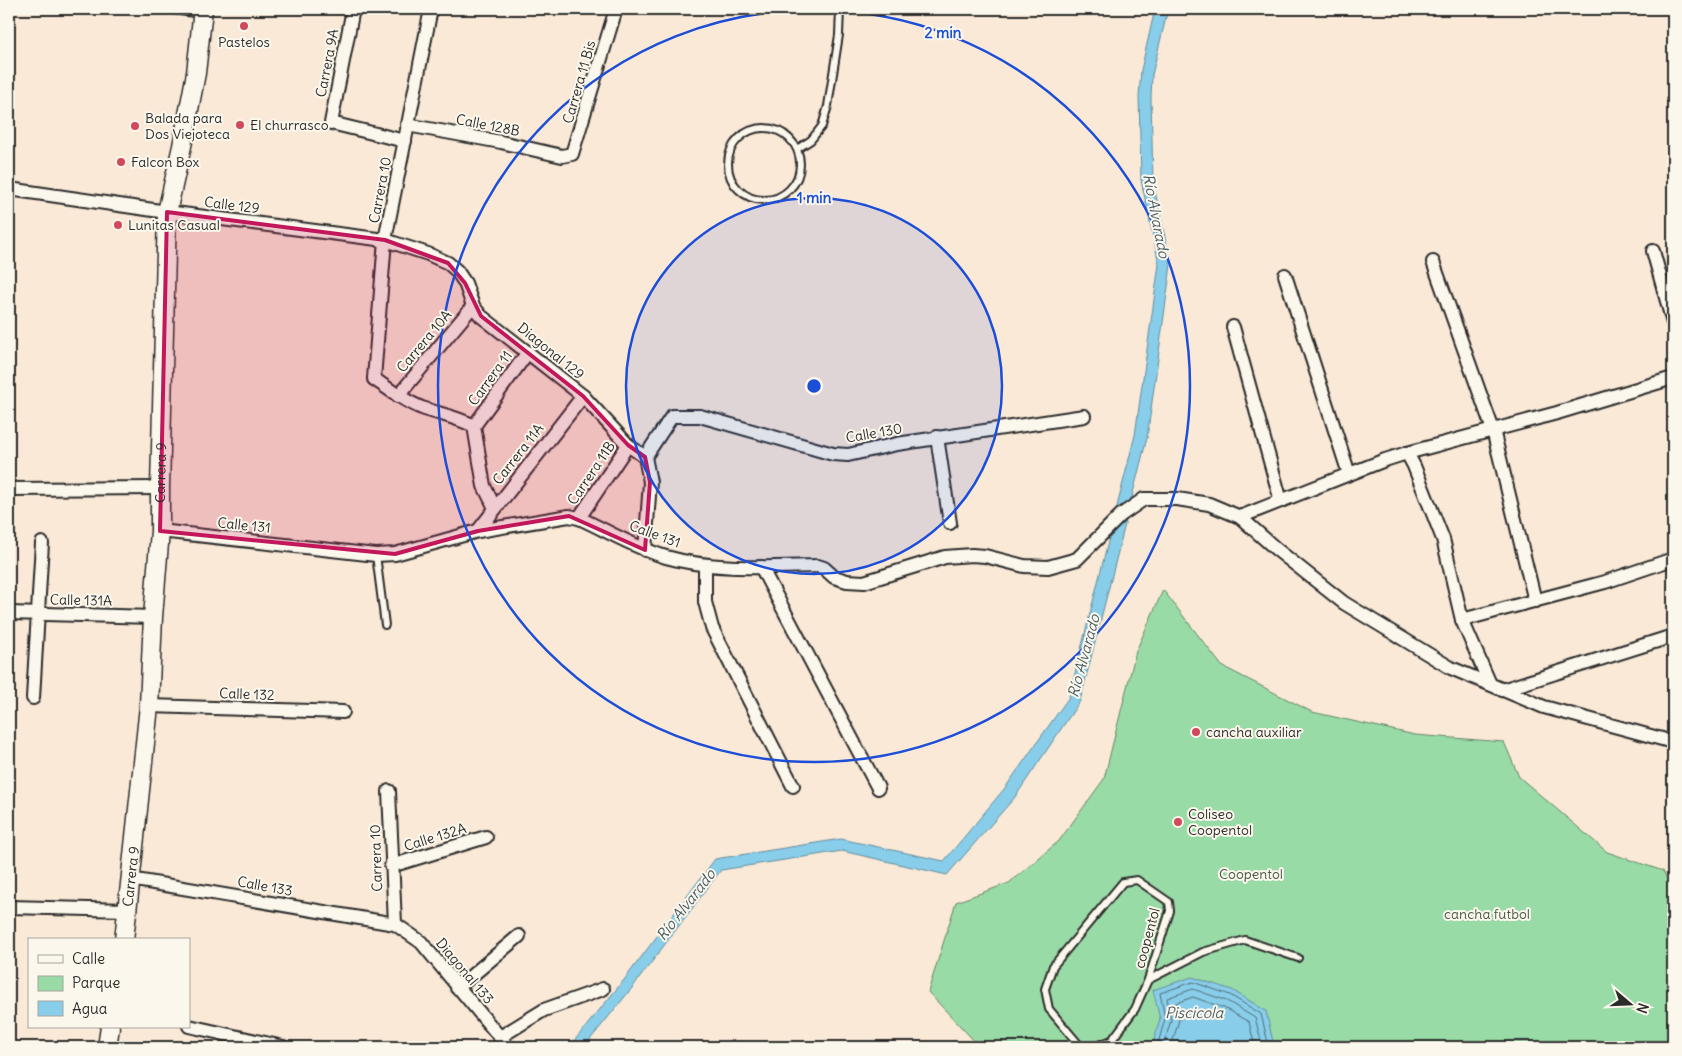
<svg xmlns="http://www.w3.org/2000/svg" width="1682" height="1056" viewBox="0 0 1682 1056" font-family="Delius,sans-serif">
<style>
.green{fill:#99dba6;stroke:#628368}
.water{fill:#88cde9;stroke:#638c9d}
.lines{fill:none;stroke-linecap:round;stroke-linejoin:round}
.shore{stroke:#506c77;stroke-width:1}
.lane-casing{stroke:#2b2b2b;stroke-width:10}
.street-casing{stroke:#2b2b2b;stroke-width:16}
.secondary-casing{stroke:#2b2b2b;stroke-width:21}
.lane{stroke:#fbf7ec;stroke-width:6}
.street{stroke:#fbf7ec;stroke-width:12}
.secondary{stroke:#fbf7ec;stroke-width:18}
.marked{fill:#c2185b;fill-opacity:0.2;stroke:#c2185b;stroke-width:4;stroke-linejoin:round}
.ring{fill:none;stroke:#1d4ed8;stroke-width:2.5}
.poi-dot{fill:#d1495b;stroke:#fbf7ec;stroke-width:2}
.labels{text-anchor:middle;stroke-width:4;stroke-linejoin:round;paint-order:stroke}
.poi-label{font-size:14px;fill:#2b2b2b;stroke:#fbf7ec;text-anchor:start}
.street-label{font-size:14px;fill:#2b2b2b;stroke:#fbf7ec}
.park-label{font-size:14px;fill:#46574a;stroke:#fbf7ec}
.water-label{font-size:15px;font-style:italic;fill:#475c64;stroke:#fbf7ec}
.centre{fill:#1d4ed8;stroke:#fbf7ec;stroke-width:2.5}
.ring-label{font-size:15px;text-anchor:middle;font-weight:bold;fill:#1d4ed8;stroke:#fbf7ec;stroke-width:4;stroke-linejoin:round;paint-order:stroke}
</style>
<rect width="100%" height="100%" fill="#fae9d7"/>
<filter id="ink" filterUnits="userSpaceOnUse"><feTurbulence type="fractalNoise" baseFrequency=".02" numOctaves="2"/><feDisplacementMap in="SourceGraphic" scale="10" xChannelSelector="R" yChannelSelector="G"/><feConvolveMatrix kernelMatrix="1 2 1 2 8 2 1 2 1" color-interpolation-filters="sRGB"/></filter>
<g filter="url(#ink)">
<path class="green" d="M1163,590L1222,666L1312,712L1415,735L1504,742L1519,777L1607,852L1663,871L1673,890V1047H980L928,992L956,902L1009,883L1059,841L1104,779L1136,651Z"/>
<g class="water">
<path d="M1155,9H1168L1152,75L1151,97L1153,182L1171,265L1147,438L1080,701L1015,797L947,875L842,851L721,870L632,988L584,1047H569L624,980L715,859L841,839L944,861L1005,788L1069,697L1135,435L1159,264L1141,180L1139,96L1141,70Z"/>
<path d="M1192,977L1232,990L1266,1011L1274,1046L1152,1047L1160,1019L1153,990Z"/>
</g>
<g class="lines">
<g class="shore">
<path d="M1157,1047L1165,1019L1160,993L1193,982L1230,995L1261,1014L1269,1047"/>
<path d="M1163,1047L1171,1020L1167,998L1193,989L1227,1001L1255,1018L1263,1047"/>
<path d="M1171,1047L1179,1020L1176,1003L1193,997L1224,1008L1249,1022L1255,1047"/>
</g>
<defs>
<g id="lane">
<path d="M166,9L201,14"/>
<circle cx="764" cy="164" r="36"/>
<path d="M797,149L811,140L822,126L828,106L839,35L840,9"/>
<path d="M376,555L385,625"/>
<path d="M1148,980L1203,952L1245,940L1298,958"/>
<path d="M1081,1047L1049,1009L1045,989L1053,966L1123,882L1137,880L1169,902L1170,911L1148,980L1135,1009L1112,1040L1094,1047"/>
</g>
<g id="street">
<path d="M353,9L331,123L405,141"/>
<path d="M431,9L385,240L374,379C389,389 404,401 422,408C439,414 457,417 474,426"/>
<path d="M407,125L501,142L562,156L572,154L616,9"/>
<path d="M9,189L167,212L385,240L428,254L448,263L457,271L465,283L473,306L481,316L583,396L628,445L645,457"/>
<path d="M1653,251L1673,323"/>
<path d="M1433,262L1493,430L1535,601"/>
<path d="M1285,275L1349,474"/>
<path d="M1233,327L1281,501"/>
<path d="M398,396L473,306"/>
<path d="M937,437L950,523"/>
<path d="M1407,453L1557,413L1673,378"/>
<path d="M9,489L160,488"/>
<path d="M495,508L484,486L474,426L528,352"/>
<path d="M1240,517L1385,460L1407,453L1414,466L1443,539L1462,620L1490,684"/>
<path d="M579,518L628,445"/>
<path d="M160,531L376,555L395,554L478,531L569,516L579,518C608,531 635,548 666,557C715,571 768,567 818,566L824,568L834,577L847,581L864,582L945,557L972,555L985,556L1024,566L1048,567L1077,559L1121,515L1144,499H1177L1209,504L1240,517L1276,549L1344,603L1451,668L1544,707L1673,742"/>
<path d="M478,531L583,396"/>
<path d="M645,550L650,482L645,457L672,416H700L833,454L848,455L897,444L1084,416"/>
<path d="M705,565V602L712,628L793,786"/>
<path d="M761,567L878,788"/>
<path d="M9,613L153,617"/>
<path d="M1462,620L1605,582L1673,559"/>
<path d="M1502,690L1673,636"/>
<path d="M33,698L42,543"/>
<path d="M149,706L343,712"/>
<path d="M389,791L395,924"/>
<path d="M391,866L486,837"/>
<path d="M130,879L395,924L421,942L508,1047"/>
<path d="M9,907L128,910"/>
<path d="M457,988L519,936"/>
<path d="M189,1026L283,1047"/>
<path d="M500,1037L544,1010L603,989"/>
</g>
<g id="secondary">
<path id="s1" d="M124,940L149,706L153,617L160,531V488L167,212L182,146L196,73L203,9"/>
<path d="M107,1047L110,1027"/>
</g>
</defs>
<use href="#lane" class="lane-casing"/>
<use href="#street" class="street-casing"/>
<use href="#secondary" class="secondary-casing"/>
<use href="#lane" class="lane"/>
<use href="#street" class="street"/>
<use href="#secondary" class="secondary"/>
</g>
</g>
<path class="marked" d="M167,212L385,240L448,263L465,283L481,316L583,396L628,445L645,457L650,482L645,550L569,516L478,531L395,554L160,531Z"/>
<circle cx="814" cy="386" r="188" fill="#1d4ed8" fill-opacity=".12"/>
<g class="ring">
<circle cx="814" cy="386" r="188"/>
<circle cx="814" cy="386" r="376"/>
</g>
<g class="poi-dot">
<circle cx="244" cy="26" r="5"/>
<circle cx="240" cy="125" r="5"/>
<circle cx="135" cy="126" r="5"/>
<circle cx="121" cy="162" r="5"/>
<circle cx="118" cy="225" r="5"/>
<circle cx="1196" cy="732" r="5"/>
<circle cx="1178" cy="822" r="5"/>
</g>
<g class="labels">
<g class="poi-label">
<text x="244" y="47" text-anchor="middle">Pastelos</text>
<text x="145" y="123">Balada para<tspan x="145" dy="16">Dos Viejoteca</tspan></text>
<text x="250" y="130">El churrasco</text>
<text x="131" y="167">Falcon Box</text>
<text x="128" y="230">Lunitas Casual</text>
<text x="1206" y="737">cancha auxiliar</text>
<text x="1188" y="819">Coliseo<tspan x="1188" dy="16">Coopentol</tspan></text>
</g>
<g class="street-label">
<text transform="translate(327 63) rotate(-79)" y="5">Carrera 9A</text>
<text transform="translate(579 82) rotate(-74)" y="5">Carrera 11 Bis</text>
<text transform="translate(488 125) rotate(11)" y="5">Calle 128B</text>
<text transform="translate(380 190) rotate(-79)" y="5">Carrera 10</text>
<text transform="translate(232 205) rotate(7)" y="5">Calle 129</text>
<text transform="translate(424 341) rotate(-50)" y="5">Carrera 10A</text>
<text transform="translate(551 351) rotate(39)" y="5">Diagonal 129</text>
<text transform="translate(490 378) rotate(-54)" y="5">Carrera 11</text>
<text transform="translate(874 433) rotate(-10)" y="5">Calle 130</text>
<text transform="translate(518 454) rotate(-52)" y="5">Carrera 11A</text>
<text dy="5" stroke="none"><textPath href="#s1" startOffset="469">Carrera 9</textPath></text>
<text transform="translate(591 473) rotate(-56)" y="5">Carrera 11B</text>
<text transform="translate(244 525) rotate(6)" y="5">Calle 131</text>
<text transform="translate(655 534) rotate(20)" y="5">Calle 131</text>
<text transform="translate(81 600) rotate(1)" y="5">Calle 131A</text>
<text transform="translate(247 694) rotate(2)" y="5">Calle 132</text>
<text transform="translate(435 837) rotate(-17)" y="5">Calle 132A</text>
<text transform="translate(376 858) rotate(-92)" y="5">Carrera 10</text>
<text dy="5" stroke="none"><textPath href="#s1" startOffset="64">Carrera 9</textPath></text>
<text transform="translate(265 886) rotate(10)" y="5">Calle 133</text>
<text transform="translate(1147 938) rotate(-75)" y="5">coopentol</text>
<text transform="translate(465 971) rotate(50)" y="5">Diagonal 133</text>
</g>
<g class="park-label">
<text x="1251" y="879">Coopentol</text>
<text x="1487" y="919">cancha futbol</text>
</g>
<g class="water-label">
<text transform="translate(1156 216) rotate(79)" y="5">Río Alvarado</text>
<text transform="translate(1084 656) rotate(-75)" y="5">Río Alvarado</text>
<text transform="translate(686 905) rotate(-52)" y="5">Río Alvarado</text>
<text x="1194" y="1018">Piscicola</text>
</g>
</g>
<circle cx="814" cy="386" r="8" class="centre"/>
<g class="ring-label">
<text x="943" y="38">2 min</text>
<text x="814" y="203">1 min</text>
</g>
<rect width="1682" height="1056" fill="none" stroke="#fbf7ec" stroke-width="30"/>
<rect x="15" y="15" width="1652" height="1026" fill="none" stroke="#2b2b2b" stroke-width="2" filter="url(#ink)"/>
<rect x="28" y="938" width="162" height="90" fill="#fbf7ec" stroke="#a8a59f"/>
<rect x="38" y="955" width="25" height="8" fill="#fbf7ec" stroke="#a8a59f"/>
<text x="72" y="964" font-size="15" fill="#2b2b2b">Calle</text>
<rect x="38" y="976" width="25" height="15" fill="#99dba6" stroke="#a8a59f"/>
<text x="72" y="988" font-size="15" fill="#2b2b2b">Parque</text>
<rect x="38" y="1001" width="25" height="15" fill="#88cde9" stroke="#a8a59f"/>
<text x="72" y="1014" font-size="15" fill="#2b2b2b">Agua</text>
<g transform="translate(1630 1004) rotate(109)" stroke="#fbf7ec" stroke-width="4" paint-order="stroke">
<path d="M0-4L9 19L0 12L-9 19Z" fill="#2b2b2b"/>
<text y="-8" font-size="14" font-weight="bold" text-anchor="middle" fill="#2b2b2b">N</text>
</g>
</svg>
